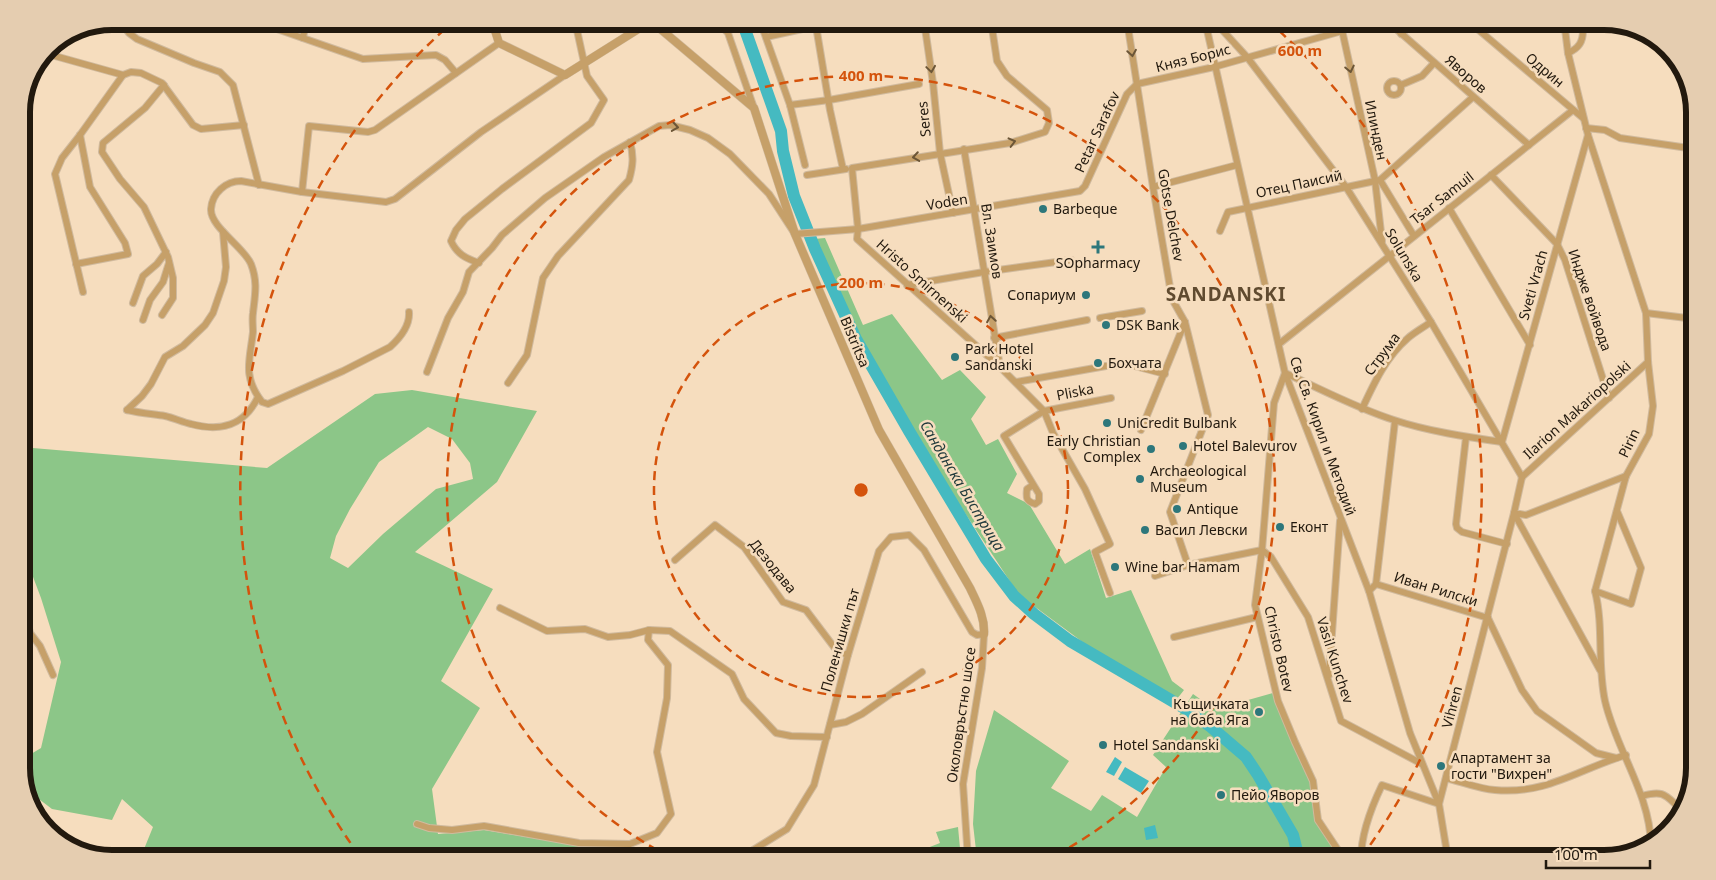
<svg xmlns="http://www.w3.org/2000/svg" width="1716" height="880" viewBox="0 0 1716 880" font-family="'Noto Sans',sans-serif">
<style>
.green{fill:#8cc688;fill-rule:evenodd}
.water{fill:#45bac1}
.lines{fill:none;stroke-linecap:round;stroke-linejoin:round}
.river{stroke:#45bac1;stroke-width:12}
.minor-casing{stroke:#d0ba9e;stroke-width:8}
.tertiary-casing{stroke:#d0ba9e;stroke-width:9}
.minor{stroke:#c6a069;stroke-width:6}
.tertiary{stroke:#c6a069;stroke-width:8}
.oneway{stroke:#6c5637}
.ring{fill:none;stroke:#d4530c;stroke-width:2.5;stroke-dasharray:9 6}
.poi-dot{fill:#2d777b;stroke:#f6ddbe;stroke-width:2}
.labels{text-anchor:middle;stroke-width:5;stroke-linejoin:round;paint-order:stroke}
.street-label{font-size:14px;fill:#22190e;stroke:#f6ddbe}
.poi-label{font-size:14px;fill:#22190e;stroke:#f6ddbe;text-anchor:start}
.water-label{font-size:15px;font-style:italic;fill:#1e383a;stroke:#f6ddbe}
.district-label{font-size:19px;font-weight:bold;letter-spacing:1px;fill:#604b30;stroke:#f6ddbe}
.rim{fill:none;stroke:#22190e;stroke-width:6}
.centre{fill:#d4530c;stroke:#f6ddbe;stroke-width:2.5}
.ring-label{font-size:15px;text-anchor:middle;font-weight:bold;fill:#d4530c;stroke:#f6ddbe;stroke-width:5;stroke-linejoin:round;paint-order:stroke}
</style>
<rect width="100%" height="100%" fill="#f6ddbe"/>
<g class="green">
<path d="M825,238L863,325L892,314L942,380L960,370L986,397L971,419L986,445L998,439L1017,474L1007,493L1029,504L1065,564L1090,549L1106,598L1131,590L1172,681L1184,690L1177,699L1107,660L1019,595L928,457L855,329L814,239Z"/>
<path d="M412,390L537,411L497,482L415,552L493,589L441,681L480,708L432,789L438,834L484,830L612,851L613,859H140L153,827L122,799L112,820L52,809L27,790L21,774V760L41,748L61,662L41,598L21,545V447L267,468L375,394ZM428,427L452,439L470,463L473,479L436,489L383,534L348,568L330,558L336,536L350,509L379,462Z"/>
<path d="M1695,421V503L1688,493Z"/>
<path d="M1273,693L1311,778L1317,822L1342,859H977L973,824L976,771L994,710L1069,761L1051,788L1091,811L1102,795L1137,817L1166,767L1153,755L1193,694L1210,706L1241,702Z"/>
<path d="M958,827L961,859H899L940,843L936,832Z"/>
</g>
<g class="water">
<path d="M1115,757L1122,762L1114,776L1106,772Z"/>
<path d="M1125,767L1149,781L1141,793L1118,779Z"/>
<path d="M1155,825L1158,838L1146,840L1144,828Z"/>
</g>
<g class="lines">
<path class="river" d="M742,21L781,131L783,151L794,196L815,249L856,339L909,431L986,559L1014,596L1034,614L1070,641L1186,709L1211,727L1246,757L1258,775L1293,835L1299,859"/>
<defs>
<g id="minor">
<path d="M120,21L129,33L137,39L194,63L220,72L233,85L259,185"/>
<path d="M254,21L363,59L436,55L445,60L456,73"/>
<path d="M716,21L728,33L754,108"/>
<path d="M760,21L790,105L805,165"/>
<path d="M924,21L933,83L940,153L953,213"/>
<path d="M991,21L997,61L1007,76L1047,110L1049,123L1045,132L1010,143L852,168L858,229L857,239L1000,367L1044,411L1053,433L1085,489L1110,544L1095,552L1110,593"/>
<path d="M1127,21L1153,187L1172,299L1185,322L1208,415L1170,512L1188,565"/>
<path d="M1205,21L1285,373L1369,591L1410,733L1439,804L1448,859"/>
<path d="M1214,21L1247,57L1346,187L1431,322L1522,477"/>
<path d="M1340,21L1375,180L1382,241"/>
<path d="M1387,21L1529,145"/>
<path d="M1468,21L1583,118"/>
<path d="M1561,21L1565,29L1568,53L1588,135L1646,313L1648,362L1653,406L1649,434L1626,476L1595,591C1604,627 1597,664 1605,701C1616,750 1650,793 1651,845"/>
<path d="M816,26L830,110L843,169"/>
<path d="M1401,34L1415,21"/>
<path d="M766,37L816,26L847,21"/>
<path d="M303,38L306,21"/>
<path d="M1568,53C1579,48 1583,42 1583,30L1592,21"/>
<path d="M55,56L123,75"/>
<circle cx="1394" cy="88" r="7"/>
<path d="M1137,84L1214,67L1342,31"/>
<path d="M1401,85L1422,76L1434,63"/>
<path d="M790,105L829,100L919,84"/>
<path d="M1586,128L1605,130L1620,138L1695,149"/>
<path d="M964,149L1000,367"/>
<path d="M807,175L846,169"/>
<path d="M1491,175L1557,244L1565,260L1609,398"/>
<path d="M1380,180L1414,236"/>
<path d="M1153,187L1237,165"/>
<path d="M302,192L309,126L368,132L375,130L499,43"/>
<path d="M1449,208L1530,345"/>
<path d="M1220,231L1228,212L1380,180L1473,97"/>
<path d="M479,263C465,258 457,254 451,241L456,230L465,219L502,189L591,123L604,100L587,76L575,21"/>
<path d="M76,264L128,254L125,243L90,187L80,135"/>
<path d="M907,285L984,272L1071,260"/>
<path d="M83,292L55,174L62,158L80,135L123,75L131,72L141,73L162,83L193,125L201,129L244,125"/>
<path d="M133,303L143,276L157,264L166,252"/>
<path d="M409,312C410,325 400,338 390,347L343,371L268,404L262,402C242,376 250,360 253,332C253,326 252,319 253,313C255,295 258,282 251,264C244,247 210,227 211,209C212,193 226,181 241,181L302,192L386,202L395,199L481,132L565,75"/>
<path d="M1646,313L1695,319"/>
<path d="M162,315L173,298V278L168,257L144,207L120,179L102,152L103,143L145,108L164,85"/>
<path d="M1100,318L1142,311"/>
<path d="M143,320L150,300L163,282L169,263"/>
<path d="M994,338L1087,320"/>
<path d="M1279,344L1573,110"/>
<path d="M1111,366L1127,364L1165,374"/>
<path d="M427,372L448,318L463,292L469,272L492,248L502,235L545,198L604,157L659,126L670,125L690,130L708,138L730,154L769,194L795,234L858,229L1080,191L1085,186L1127,94L1137,84"/>
<path d="M1016,382L1106,366"/>
<path d="M508,383L527,355L543,278L558,256L629,180C633,166 634,156 630,142"/>
<path d="M1362,409C1374,383 1386,357 1408,338C1415,332 1424,327 1431,322"/>
<path d="M127,410L142,396L151,384L165,357L183,346L205,325L213,313L224,281L226,267L223,232"/>
<path d="M127,410C140,413 152,414 165,416C174,418 182,422 191,424C221,432 244,426 258,397"/>
<path d="M1141,430L1185,322"/>
<path d="M1466,437L1456,524L1457,528L1462,532L1507,544"/>
<path d="M1522,477L1648,362"/>
<path d="M1522,477L1514,513L1526,515L1626,476"/>
<path d="M1033,485L1027,489C1026,498 1026,501 1035,504L1039,501V494L1004,436L1044,411L1111,398"/>
<path d="M675,560L715,525L744,547L783,602L806,610L837,651L848,655"/>
<path d="M1155,576L1188,565L1262,550L1271,557L1308,617L1341,721L1422,764"/>
<path d="M1376,584L1488,618"/>
<path d="M1369,591L1376,584L1395,421"/>
<path d="M1595,591L1631,604L1641,568L1617,511"/>
<path d="M500,608L547,631L585,629L608,637L630,635L649,630"/>
<path d="M21,611L26,617L30,633L40,646L53,675"/>
<path d="M1488,618L1522,690L1537,711L1596,753L1616,758"/>
<path d="M1174,637L1257,617"/>
<path d="M1329,675L1340,521"/>
<path d="M830,725L846,722L862,714L922,672"/>
<path d="M1446,778C1462,782 1479,789 1495,790C1546,795 1579,769 1626,755"/>
<path d="M1642,796C1666,789 1666,797 1683,811"/>
<path d="M1439,804L1514,513L1600,670"/>
<path d="M417,824L429,828L452,830L484,826L579,843L630,844L657,833L671,814L657,752L667,698L668,665L648,640L649,630L670,631L732,674L744,699L776,733L791,736L827,737"/>
<path d="M730,859L750,852L787,829L814,785L848,655L879,551L891,537L909,535L924,550L972,632L977,635L984,634L982,668L963,784L968,859"/>
<path d="M1344,859L1318,820L1313,781L1295,742L1278,701L1255,605L1262,550L1274,403L1285,373C1321,389 1356,408 1394,420C1427,431 1467,437 1502,442L1588,135"/>
<path d="M1361,859C1361,834 1371,808 1382,785L1439,804"/>
</g>
<g id="tertiary">
<path d="M492,21L499,43L565,75L651,21"/>
<path d="M651,21L754,108L795,234L879,430L970,588C977,603 985,617 984,634"/>
</g>
</defs>
<use href="#minor" class="minor-casing"/>
<use href="#tertiary" class="tertiary-casing"/>
<use href="#minor" class="minor"/>
<use href="#tertiary" class="tertiary"/>
</g>
<defs><path id="oneway-chevron" d="M-2-3.5L2.5 0L-2 3.5" fill="none" stroke-width="1.6" stroke-linecap="round" stroke-linejoin="round" transform="scale(1.25)"/></defs>
<g class="oneway">
<use href="#oneway-chevron" transform="translate(1132 53) rotate(81)"/>
<use href="#oneway-chevron" transform="translate(931 69) rotate(82)"/>
<use href="#oneway-chevron" transform="translate(1350 69) rotate(78)"/>
<use href="#oneway-chevron" transform="translate(675 127) rotate(9)"/>
<use href="#oneway-chevron" transform="translate(1012 142) rotate(-14)"/>
<use href="#oneway-chevron" transform="translate(916 157) rotate(171)"/>
<use href="#oneway-chevron" transform="translate(991 319) rotate(-99)"/>
</g>
<g class="ring">
<circle cx="861" cy="490" r="207"/>
<path d="M670 857A414 414 0 1 1 1052 857"/>
<path d="M359 855A621 621 0 0 1 454 21M1268 21A621 621 0 0 1 1363 855"/>
</g>
<g class="poi-dot">
<circle cx="1043" cy="209" r="5"/>
<path d="M1095.5 239.5h5v5h5v5h-5v5h-5v-5h-5v-5h5z"/>
<circle cx="1086" cy="295" r="5"/>
<circle cx="1106" cy="325" r="5"/>
<circle cx="955" cy="357" r="5"/>
<circle cx="1098" cy="363" r="5"/>
<circle cx="1107" cy="423" r="5"/>
<circle cx="1183" cy="446" r="5"/>
<circle cx="1151" cy="449" r="5"/>
<circle cx="1140" cy="479" r="5"/>
<circle cx="1177" cy="509" r="5"/>
<circle cx="1280" cy="527" r="5"/>
<circle cx="1145" cy="530" r="5"/>
<circle cx="1115" cy="567" r="5"/>
<circle cx="1259" cy="712" r="5"/>
<circle cx="1103" cy="745" r="5"/>
<circle cx="1441" cy="766" r="5"/>
<circle cx="1221" cy="795" r="5"/>
</g>
<g class="labels">
<g class="street-label">
<text transform="translate(1193 58) rotate(-14)" y="5">Княз Борис</text>
<text transform="translate(1545 70) rotate(40)" y="5">Одрин</text>
<text transform="translate(1466 74) rotate(41)" y="5">Яворов</text>
<text transform="translate(924 119) rotate(-96)" y="5">Seres</text>
<text transform="translate(1376 130) rotate(78)" y="5">Илинден</text>
<text transform="translate(1097 132) rotate(-65)" y="5">Petar Sarafov</text>
<text transform="translate(1299 184) rotate(-12)" y="5">Отец Паисий</text>
<text transform="translate(1442 198) rotate(-38)" y="5">Tsar Samuil</text>
<text transform="translate(947 202) rotate(-9)" y="5">Voden</text>
<text transform="translate(1171 215) rotate(80)" y="5">Gotse Delchev</text>
<text transform="translate(992 241) rotate(81)" y="5">Вл. Заимов</text>
<text transform="translate(1404 255) rotate(59)" y="5">Solunska</text>
<text transform="translate(922 281) rotate(42)" y="5">Hristo Smirnenski</text>
<text transform="translate(1533 285) rotate(-74)" y="5">Sveti Vrach</text>
<text transform="translate(1590 300) rotate(71)" y="5">Индже войвода</text>
<text transform="translate(855 342) rotate(67)" y="5">Bistritsa</text>
<text transform="translate(1382 354) rotate(-53)" y="5">Струма</text>
<text transform="translate(1075 392) rotate(-11)" y="5">Pliska</text>
<text transform="translate(1577 410) rotate(-42)" y="5">Ilarion Makariopolski</text>
<text transform="translate(1323 436) rotate(70)" y="5">Св. Св. Кирил и Методий</text>
<text transform="translate(1629 443) rotate(-64)" y="5">Pirin</text>
<text transform="translate(773 566) rotate(51)" y="5">Дезодава</text>
<text transform="translate(1436 589) rotate(17)" y="5">Иван Рилски</text>
<text transform="translate(840 640) rotate(-74)" y="5">Поленишки път</text>
<text transform="translate(1279 649) rotate(77)" y="5">Christo Botev</text>
<text transform="translate(1335 660) rotate(72)" y="5">Vasil Kunchev</text>
<text transform="translate(1452 707) rotate(-75)" y="5">Vihren</text>
<text transform="translate(961 715) rotate(-82)" y="5">Околовръстно шосе</text>
</g>
<g class="poi-label">
<text x="1053" y="214">Barbeque</text>
<text x="1098" y="268" text-anchor="middle">SOpharmacy</text>
<text x="1076" y="300" text-anchor="end">Сопариум</text>
<text x="1116" y="330">DSK Bank</text>
<text x="965" y="354">Park Hotel<tspan x="965" dy="16">Sandanski</tspan></text>
<text x="1108" y="368">Бохчата</text>
<text x="1117" y="428">UniCredit Bulbank</text>
<text x="1141" y="446" text-anchor="end">Early Christian<tspan x="1141" dy="16">Complex</tspan></text>
<text x="1193" y="451">Hotel Balevurov</text>
<text x="1150" y="476">Archaeological<tspan x="1150" dy="16">Museum</tspan></text>
<text x="1187" y="514">Antique</text>
<text x="1290" y="532">Еконт</text>
<text x="1155" y="535">Васил Левски</text>
<text x="1125" y="572">Wine bar Hamam</text>
<text x="1249" y="709" text-anchor="end">Къщичката<tspan x="1249" dy="16">на баба Яга</tspan></text>
<text x="1113" y="750">Hotel Sandanski</text>
<text x="1451" y="763">Апартамент за<tspan x="1451" dy="16">гости "Вихрен"</tspan></text>
<text x="1231" y="800">Пейо Яворов</text>
</g>
<g class="water-label">
<text transform="translate(962 486) rotate(59)" y="5">Санданска Бистрица</text>
</g>
<g class="district-label">
<text x="1226" y="301">SANDANSKI</text>
</g>
</g>
<path d="M0 0H1716V880H0ZM112 30H1604A82 82 0 0 1 1686 112V768A82 82 0 0 1 1604 850H112A82 82 0 0 1 30 768V112A82 82 0 0 1 112 30Z" fill="#e5cdb0" fill-rule="evenodd"/>
<path class="rim" d="M112 30H1604A82 82 0 0 1 1686 112V768A82 82 0 0 1 1604 850H112A82 82 0 0 1 30 768V112A82 82 0 0 1 112 30Z"/>
<circle cx="861" cy="490" r="8" class="centre"/>
<g class="ring-label">
<text x="1300" y="56">600 m</text>
<text x="861" y="81">400 m</text>
<text x="861" y="288">200 m</text>
</g>
<path d="M1546 860v8h104v-8" fill="none" stroke="#22190e" stroke-width="2.5"/>
<text x="1554" y="860" font-size="15" fill="#22190e" stroke="#f6ddbe" stroke-width="4" paint-order="stroke">100 m</text>
</svg>
